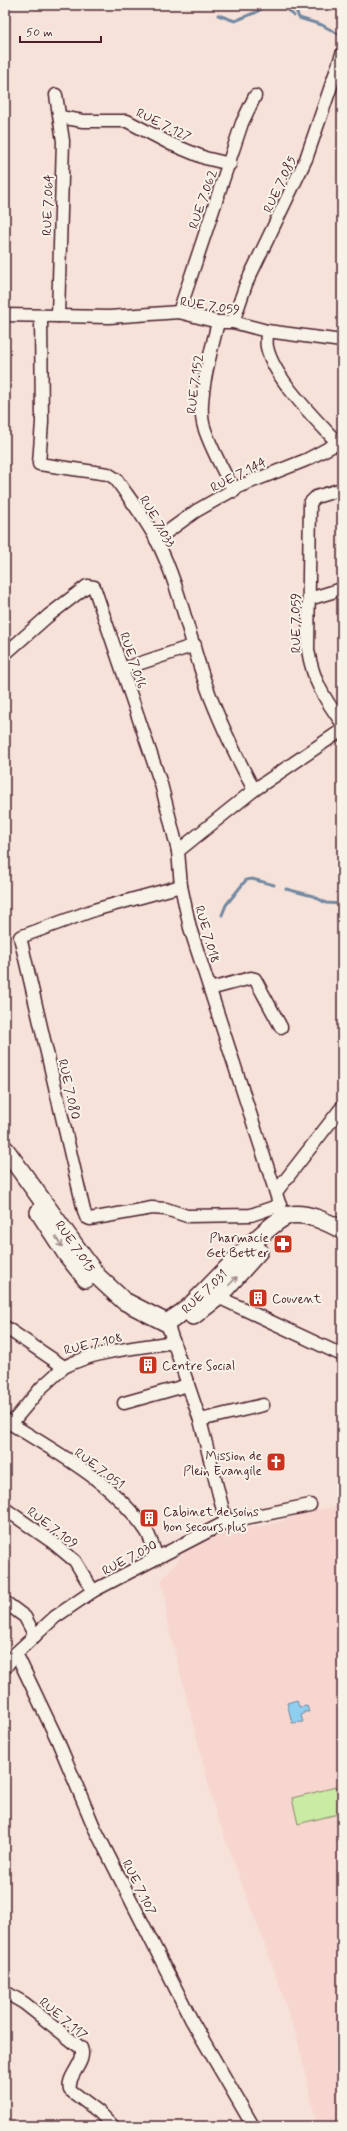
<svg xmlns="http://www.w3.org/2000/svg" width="347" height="2131" viewBox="0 0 347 2131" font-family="Mynerve,sans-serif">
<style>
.built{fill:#f7d6d0}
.green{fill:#c9eba4;stroke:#8a8568}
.water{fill:#8eceef;stroke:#7388a1}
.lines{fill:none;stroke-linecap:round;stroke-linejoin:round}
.stream{stroke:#7388a1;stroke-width:3}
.street-casing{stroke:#4a1f2b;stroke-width:15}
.secondary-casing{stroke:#4a1f2b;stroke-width:20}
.street{stroke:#f7f3e8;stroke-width:12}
.secondary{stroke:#f7f3e8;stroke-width:17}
.oneway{stroke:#a0898a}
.labels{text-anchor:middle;stroke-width:4;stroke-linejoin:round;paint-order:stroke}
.street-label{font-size:13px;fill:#4a1f2b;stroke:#f7f3e8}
.poi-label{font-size:13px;fill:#4a1f2b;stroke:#f7f3e8;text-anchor:start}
</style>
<rect width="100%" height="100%" fill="#f7e2da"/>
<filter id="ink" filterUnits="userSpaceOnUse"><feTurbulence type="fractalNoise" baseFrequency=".025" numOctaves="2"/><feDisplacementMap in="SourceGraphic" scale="8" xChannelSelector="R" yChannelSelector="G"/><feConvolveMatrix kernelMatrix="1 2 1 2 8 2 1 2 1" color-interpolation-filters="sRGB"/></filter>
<g filter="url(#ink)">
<path class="built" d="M342,1506V2126H317L298,2041L273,1967L216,1814L166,1617V1599L161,1581L187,1549L239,1521L243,1530L279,1522L305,1512Z"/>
<path class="green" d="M336,1787L342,1813L298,1824L292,1798Z"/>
<path class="water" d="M297,1700L299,1707L307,1706L309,1712H303L304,1714L301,1715L303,1722L292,1723L287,1703Z"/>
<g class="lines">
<g class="stream">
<path d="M284,5L294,16"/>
<path d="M294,5L299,18L322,25L342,36"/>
<path d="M255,13L267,5"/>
<path d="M218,15L235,21L254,13"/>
<path d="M286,889L313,896L326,903L342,904"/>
<path d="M222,915L226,905L246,880L252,879L274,885"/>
</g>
<defs>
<g id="street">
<path d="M56,95L63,141L58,316"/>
<path d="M60,117L83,121H127L171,144L205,158L230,164"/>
<path d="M179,312L242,123L255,96"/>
<path d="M5,315L109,317L179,312L218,322H233L267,331C267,336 266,342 267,347C274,380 319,422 342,448"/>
<path d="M41,317L42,422L39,464L108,474L116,479C129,498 145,518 156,539C179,584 188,633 204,679C217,718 235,754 254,790"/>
<path d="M218,322C212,348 196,402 204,427C211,449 223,470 234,491"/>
<path d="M233,322L246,284L306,159L342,54"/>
<path d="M267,331L342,341"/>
<path d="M342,489L316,497L310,503L308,650C313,681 324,698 342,723"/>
<path d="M156,540L196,511L240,486L306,460L338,443"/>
<path d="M309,599L342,589"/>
<path d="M5,654L48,616L87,586L94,587L161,784L178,851"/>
<path d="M123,669L195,645"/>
<path d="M181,886L94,910L20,937L84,1211L86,1217L90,1219L152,1208L166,1209L187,1216L251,1215L280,1205"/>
<path d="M210,989L251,978L255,979L281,1027"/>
<path d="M276,1192L342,1107"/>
<path d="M282,1212L190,928L181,886L178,851L254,790L342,730"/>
<path d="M218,1297L342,1355"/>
<path d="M167,1323L200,1420L226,1522"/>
<path d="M5,1327L64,1367C97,1350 137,1348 174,1342"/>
<path d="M124,1403L188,1385"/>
<path d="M5,1420C55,1452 113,1481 147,1532C151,1539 154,1550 157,1558"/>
<path d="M200,1420L263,1405"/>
<path d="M11,1424L41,1388L64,1367"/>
<path d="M5,1509L51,1541L75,1561L93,1591"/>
<path d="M5,1602L25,1617L35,1636"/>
<path d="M16,1653L57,1739L94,1827L192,2021L253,2126"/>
<path d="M5,1668L16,1653L55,1617L93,1591L226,1522L310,1505"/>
<path d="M5,1992L24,2003L81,2048C87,2063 66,2075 70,2090L99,2112L113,2126"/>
</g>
<g id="secondary">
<path d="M5,1149L97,1276L124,1301L167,1323C175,1317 186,1311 193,1303C213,1285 269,1220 290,1215C307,1212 327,1222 342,1230"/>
<path d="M39,1212L67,1255L86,1279"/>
<path d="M193,1316L218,1297L259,1251"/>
</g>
</defs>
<use href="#street" class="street-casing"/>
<use href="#secondary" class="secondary-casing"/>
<use href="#street" class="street"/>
<use href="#secondary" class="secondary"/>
</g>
<defs><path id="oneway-shaft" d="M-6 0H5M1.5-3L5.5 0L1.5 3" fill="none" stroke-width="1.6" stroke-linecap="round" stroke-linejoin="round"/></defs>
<g class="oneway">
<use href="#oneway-shaft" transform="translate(59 1242) rotate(56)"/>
<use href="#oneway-shaft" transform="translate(233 1281) rotate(-46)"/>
</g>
</g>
<defs>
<symbol id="pharmacy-square" viewBox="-11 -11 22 22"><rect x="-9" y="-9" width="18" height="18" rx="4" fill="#c8321e" stroke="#f7f3e8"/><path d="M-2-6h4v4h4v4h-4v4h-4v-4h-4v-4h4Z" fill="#fff"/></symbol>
<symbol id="building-square" viewBox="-11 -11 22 22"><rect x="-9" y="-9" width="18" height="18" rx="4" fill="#c8321e" stroke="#f7f3e8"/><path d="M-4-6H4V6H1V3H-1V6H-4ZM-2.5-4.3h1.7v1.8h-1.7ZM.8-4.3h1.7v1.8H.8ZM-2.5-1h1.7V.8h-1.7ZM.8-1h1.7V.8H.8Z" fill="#fff"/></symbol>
<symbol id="church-square" viewBox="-11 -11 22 22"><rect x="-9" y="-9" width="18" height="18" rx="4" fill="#c8321e" stroke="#f7f3e8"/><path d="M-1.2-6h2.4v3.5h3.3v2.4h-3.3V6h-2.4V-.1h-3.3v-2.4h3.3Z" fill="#fff"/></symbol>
</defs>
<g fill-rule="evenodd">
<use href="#pharmacy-square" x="272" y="1233" width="22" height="22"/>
<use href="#building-square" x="247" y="1287" width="22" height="22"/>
<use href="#building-square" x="137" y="1354" width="22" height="22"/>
<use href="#church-square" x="265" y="1451" width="22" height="22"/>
<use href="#building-square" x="138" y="1507" width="22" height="22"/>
</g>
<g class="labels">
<g class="street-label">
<text transform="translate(164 124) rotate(26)" y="5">RUE 7.127</text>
<text transform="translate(279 184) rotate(-65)" y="5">RUE 7.085</text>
<text transform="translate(202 199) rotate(-71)" y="5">RUE 7.062</text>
<text transform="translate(47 205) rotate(-88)" y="5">RUE 7.064</text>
<text transform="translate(210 305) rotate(9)" y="5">RUE 7.059</text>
<text transform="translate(194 384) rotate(-83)" y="5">RUE 7.152</text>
<text transform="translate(238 474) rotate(-27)" y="5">RUE 7.144</text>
<text transform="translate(158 521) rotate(60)" y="5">RUE 7.033</text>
<text transform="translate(295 623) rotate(-90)" y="5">RUE 7.059</text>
<text transform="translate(134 660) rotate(71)" y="5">RUE 7.016</text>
<text transform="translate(208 934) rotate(74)" y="5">RUE 7.018</text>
<text transform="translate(70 1089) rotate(77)" y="5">RUE 7.080</text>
<text transform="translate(76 1246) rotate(55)" y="5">RUE 7.015</text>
<text transform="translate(204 1291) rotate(-43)" y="5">RUE 7.031</text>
<text transform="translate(93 1343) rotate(-13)" y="5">RUE 7.108</text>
<text transform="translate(100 1468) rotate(37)" y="5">RUE 7.051</text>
<text transform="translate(53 1527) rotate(37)" y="5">RUE 7.109</text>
<text transform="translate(129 1557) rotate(-28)" y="5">RUE 7.030</text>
<text transform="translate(140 1887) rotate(63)" y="5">RUE 7.107</text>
<text transform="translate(64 2018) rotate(40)" y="5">RUE 7.117</text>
</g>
<g class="poi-label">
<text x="269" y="1242" text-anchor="end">Pharmacie<tspan x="269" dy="15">Get Better</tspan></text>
<text x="272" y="1303">Couvent</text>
<text x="162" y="1370">Centre Social</text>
<text x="262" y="1460" text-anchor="end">Mission de<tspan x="262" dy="15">Plein Evangile</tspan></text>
<text x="163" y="1516">Cabinet de soins<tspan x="163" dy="15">bon secours plus</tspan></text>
</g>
</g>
<rect width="347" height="2131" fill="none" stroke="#f7f3e8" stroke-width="20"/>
<rect x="10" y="10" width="327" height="2111" fill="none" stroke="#4a1f2b" stroke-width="1.5" filter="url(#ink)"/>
<path d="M20 36v6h81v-6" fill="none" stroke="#4a1f2b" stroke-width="2"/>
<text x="26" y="36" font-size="12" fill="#4a1f2b" stroke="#f7f3e8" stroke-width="3" paint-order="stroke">50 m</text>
</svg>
